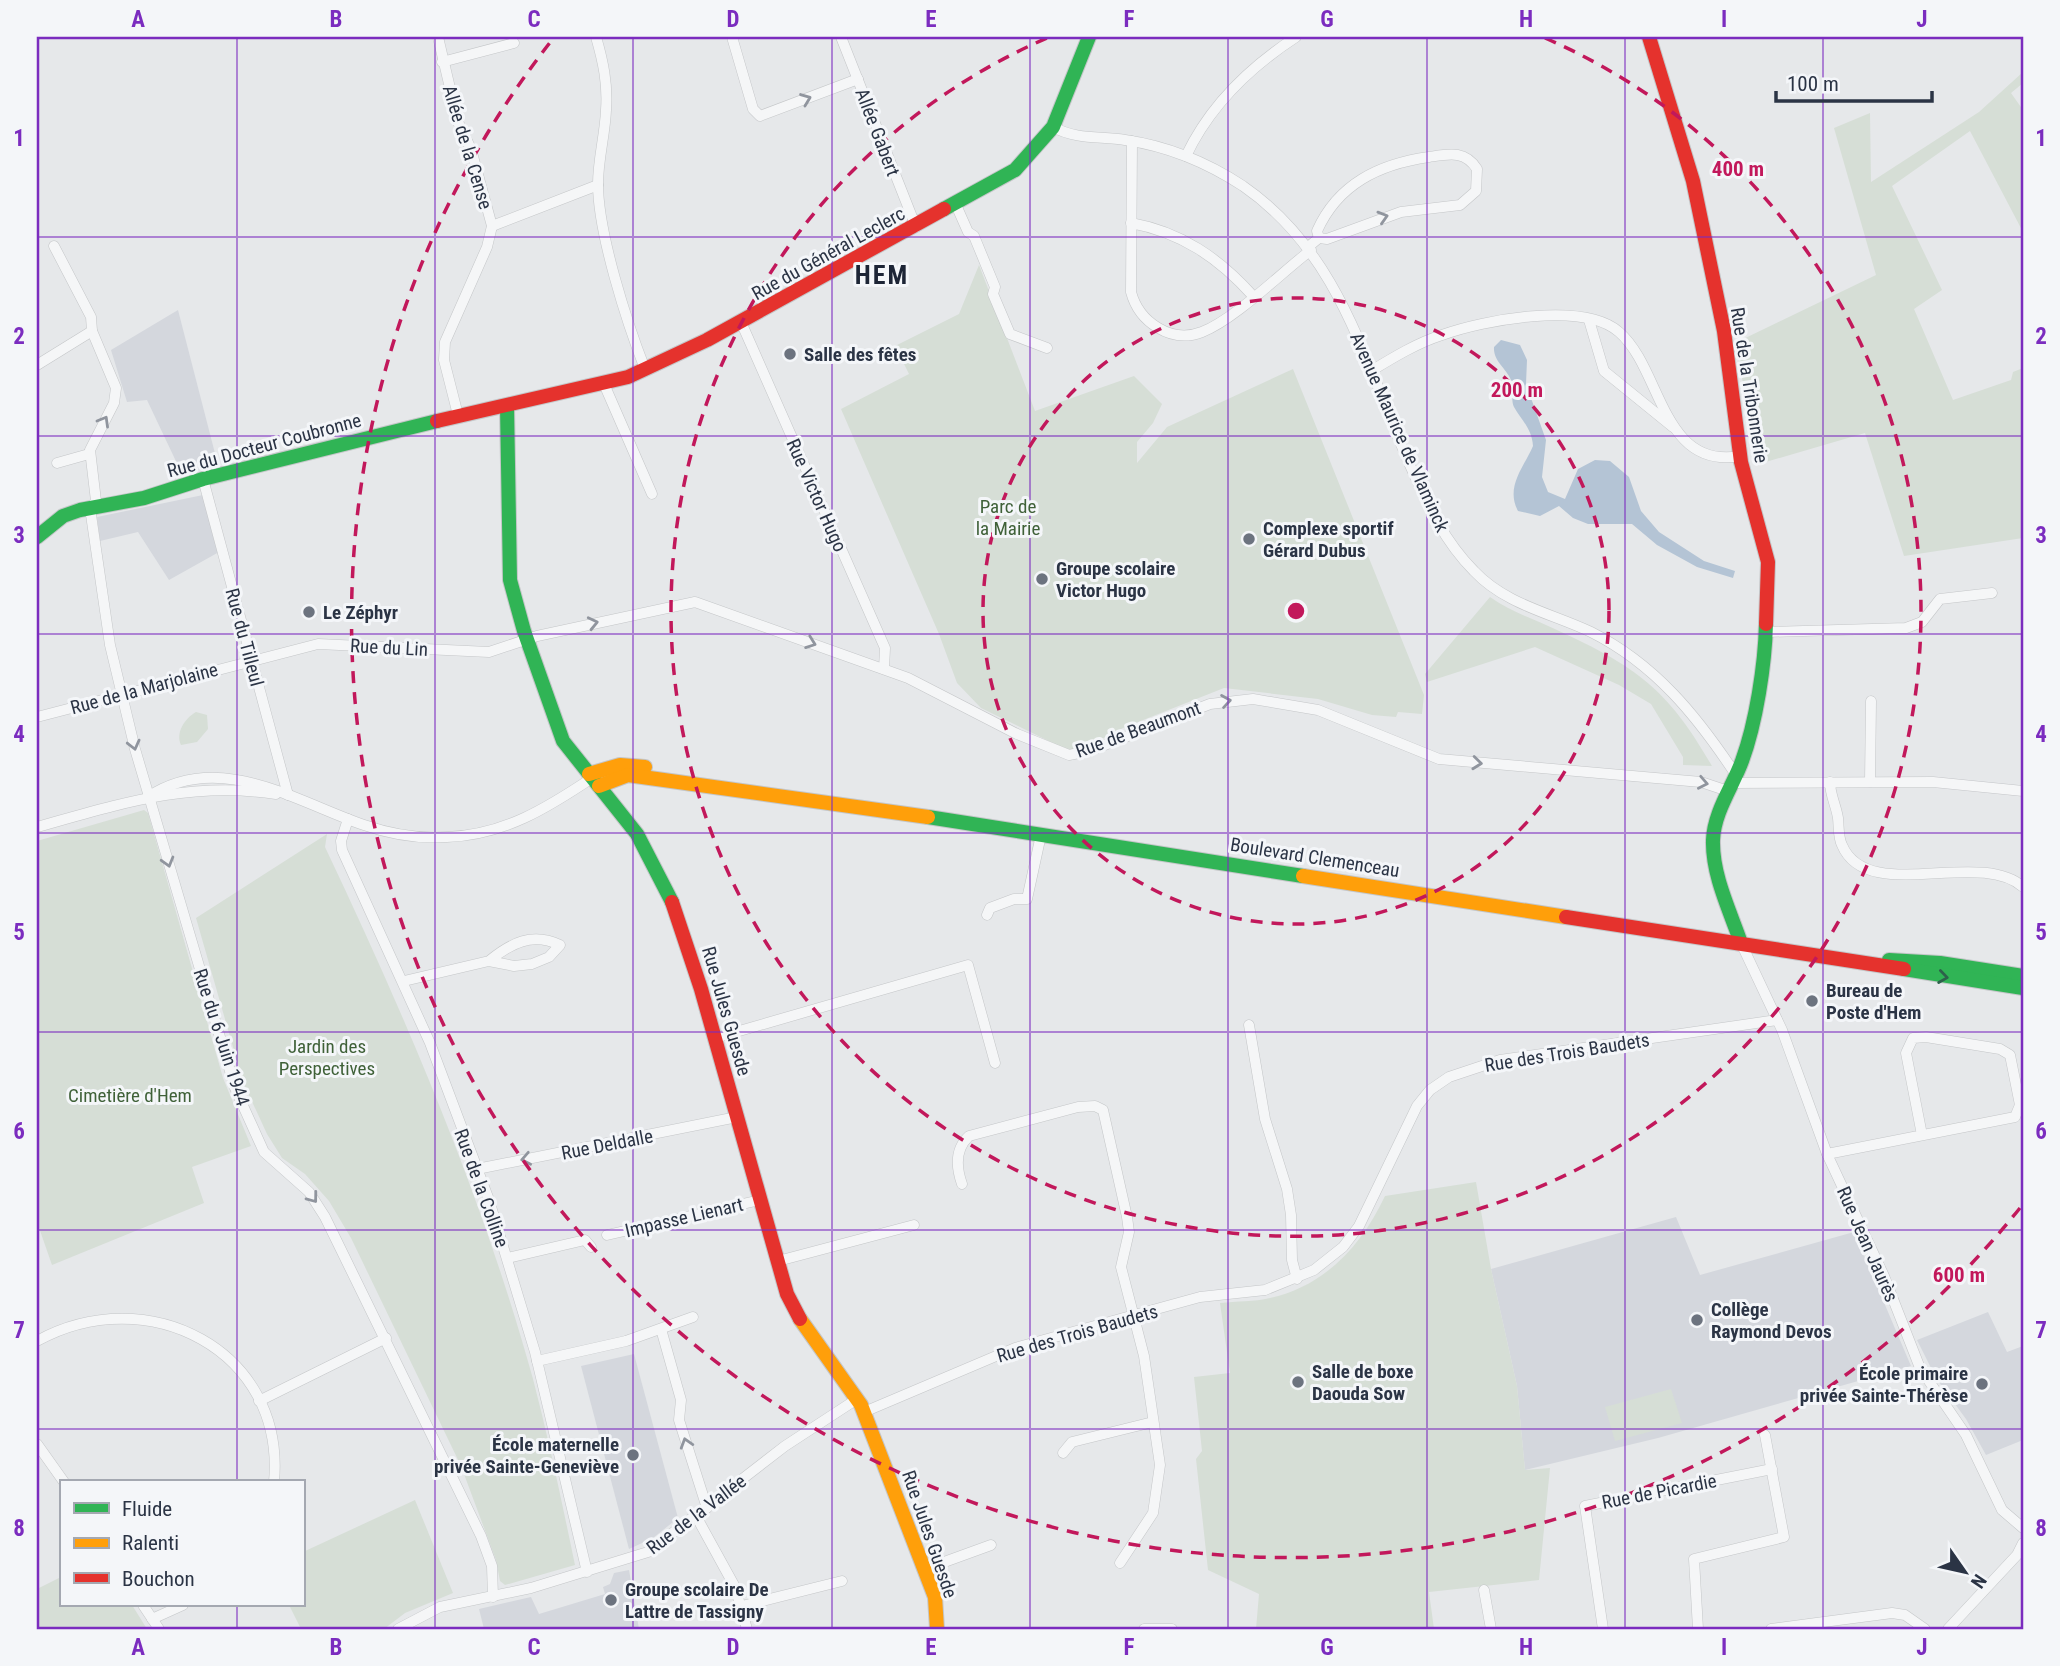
<svg xmlns="http://www.w3.org/2000/svg" width="2060" height="1666" viewBox="0 0 2060 1666" font-family="'Roboto Condensed',sans-serif">
<style>
.built{fill:#d4d7dd}
.green{fill:#d6ded6}
.water{fill:#b4c4d5}
.lines{fill:none;stroke-linecap:round;stroke-linejoin:round}
.street-casing{stroke:#c4c6c8;stroke-width:11}
.fast-casing{stroke:#c4c6c8;stroke-width:16}
.slow-casing{stroke:#c4c6c8;stroke-width:16}
.jam-casing{stroke:#c4c6c8;stroke-width:16}
.street{stroke:#f5f6f7;stroke-width:10}
.fast{stroke:#30b455;stroke-width:14}
.slow{stroke:#ff9f0a;stroke-width:14}
.jam{stroke:#e5322d;stroke-width:14}
.oneway{stroke:#90959e}
.oneway2{stroke:#2d614b}
.grid{fill:none;stroke:#7b2cbf;stroke-width:2;stroke-opacity:0.55}
.ring{fill:none;stroke:#c2185b;stroke-width:3.5;stroke-dasharray:12 9}
.poi-dot{fill:#6c737f;stroke:#f4f6f9;stroke-width:2.5}
.labels{text-anchor:middle;stroke-width:6;stroke-linejoin:round;paint-order:stroke}
.street-label{font-size:19px;fill:#2b3445;stroke:#f4f6f9}
.poi-label{font-size:19px;font-weight:bold;fill:#2b3445;stroke:#f4f6f9;text-anchor:start}
.park-label{font-size:19px;fill:#3f6138;stroke:#f4f6f9}
.district-label{font-size:26px;font-weight:bold;letter-spacing:2px;fill:#1d2536;stroke:#f4f6f9}
.centre{fill:#c2185b;stroke:#f4f6f9;stroke-width:3.5}
.ring-label{font-size:21px;text-anchor:middle;font-weight:bold;fill:#c2185b;stroke:#f4f6f9;stroke-width:6;stroke-linejoin:round;paint-order:stroke}
.neatline{fill:none;stroke:#7b2cbf;stroke-width:2.5}
.grid-label{font-size:23px;text-anchor:middle;font-weight:bold;fill:#7b2cbf}
</style>
<rect width="100%" height="100%" fill="#e6e8ea"/>
<g class="built">
<path d="M178,310L218,465L182,474L147,400L127,402L111,350Z"/>
<path d="M203,495L219,552L169,580L138,532L100,541L97,517Z"/>
<path d="M1676,1217L1700,1275L1854,1232L1911,1366L1658,1438L1525,1470L1517,1386L1491,1269Z"/>
<path d="M1988,1312L2007,1352L2023,1346V1440L1986,1455L1966,1419L1936,1378L1917,1340Z"/>
<path d="M634,1354L678,1518L653,1538L629,1549L581,1366Z"/>
<path d="M629,1570L639,1629H484L479,1609L531,1597L539,1614L605,1594L603,1587L610,1584L614,1573Z"/>
</g>
<g class="green">
<path d="M2023,72V83L2011,93L2023,110V232L1970,131L1892,186L1942,290L1914,309L1953,400L2011,380L2013,372L2023,368V538L1904,556L1865,433L1759,464L1735,343L1876,275L1834,128L1870,113L1871,182L1979,112Z"/>
<path d="M979,265L1035,411L1134,376L1162,404L1153,423L1137,442V463L1167,427L1293,369L1424,695L1422,714L1398,712L1396,717L1372,715L1318,699L1224,688L1123,728L1079,751H1069L981,708L957,683L939,634L841,409L909,374L895,346L959,314Z"/>
<path d="M1490,597C1511,612 1534,619 1557,630C1637,667 1668,689 1712,766L1683,765V757L1651,704L1619,685L1535,647L1427,682L1425,674Z"/>
<path d="M196,712L207,715L208,729L197,742L181,745C175,733 185,718 196,712Z"/>
<path d="M144,810L148,813L223,1078L251,1146L192,1167L204,1203L52,1265L37,1222V841Z"/>
<path d="M327,834L325,847C407,1020 482,1195 533,1379C549,1440 562,1503 575,1565L505,1585L500,1581L496,1560L461,1466L351,1238L329,1201L305,1174L282,1158L267,1134L243,1082L196,918Z"/>
<path d="M1476,1182L1491,1269L1517,1386L1525,1470L1550,1468L1539,1580L1429,1592L1434,1629H1256L1259,1594L1208,1570L1196,1459L1202,1451L1194,1377L1230,1373L1220,1303C1237,1301 1254,1302 1270,1298C1325,1286 1362,1245 1385,1196Z"/>
<path d="M1671,1389L1682,1423L1615,1441L1605,1407Z"/>
<path d="M415,1500L453,1593L405,1613L384,1629H301L289,1605H303V1552Z"/>
<path d="M61,1577V1605H132L147,1629H37V1589Z"/>
</g>
<path class="water" d="M1501,340L1520,345L1527,360L1526,384L1546,440L1542,477L1548,492L1565,499L1578,469L1595,460L1610,461L1629,477L1641,511L1659,532L1704,561L1735,571L1733,578L1697,567L1657,545L1632,524H1588L1573,518L1559,506L1540,516L1518,511C1505,487 1524,467 1533,446C1532,429 1522,421 1514,407C1510,399 1515,388 1511,380C1506,368 1493,361 1494,347Z"/>
<g class="lines">
<defs>
<g id="street">
<path d="M438,37L458,122L471,149L492,226L487,247L445,342L444,360L458,415"/>
<path d="M596,37C603,61 608,84 606,110C605,135 598,159 598,184C598,233 627,323 645,369"/>
<path d="M732,37L753,109L760,116L858,79"/>
<path d="M841,37L916,227"/>
<path d="M442,62L514,43"/>
<path d="M1053,127C1077,140 1100,136 1125,140C1167,146 1208,163 1243,186C1340,253 1364,361 1409,463C1427,503 1443,540 1474,571C1506,605 1551,613 1591,632C1655,664 1697,716 1736,775"/>
<path d="M1132,141L1131,292C1139,322 1171,344 1202,332C1235,319 1281,273 1311,250"/>
<path d="M1186,156C1210,105 1250,67 1296,37"/>
<path d="M956,205L968,232L974,236L995,287L993,294L1010,334L1047,348"/>
<path d="M1131,223C1181,232 1219,258 1253,296"/>
<path d="M492,226L598,185"/>
<path d="M54,246L91,317L92,331L116,388L114,403L90,450L96,501L90,508L110,645L135,749L235,1088L264,1152L309,1192L325,1217L481,1536L492,1566L493,1597"/>
<path d="M1308,247L1319,238L1327,239L1401,212L1460,205L1476,191L1477,169C1465,150 1449,154 1429,157C1379,164 1338,184 1317,231L1319,238"/>
<path d="M1589,320L1604,371L1673,427"/>
<path d="M741,322L885,648L884,669"/>
<path d="M37,365L92,331"/>
<path d="M1371,371C1394,357 1417,343 1442,335C1483,320 1584,301 1619,332C1662,369 1661,470 1740,456"/>
<path d="M604,384L652,494"/>
<path d="M57,463L89,454"/>
<path d="M203,479L288,795"/>
<path d="M1766,632L1906,628L1922,622L1940,599L1992,593"/>
<path d="M37,717L318,644L489,652L537,636L695,602L908,678L1017,734L1069,755L1089,751L1210,704L1253,699L1318,710L1439,759L1701,782L1728,791"/>
<path d="M1830,782C1830,795 1836,805 1838,818C1839,827 1838,837 1842,845C1867,905 1979,848 2023,887"/>
<path d="M1870,782L1871,701"/>
<path d="M1732,783L1933,782L2023,791"/>
<path d="M148,797C219,750 295,801 364,825C390,834 419,839 447,837C504,835 547,808 592,778"/>
<path d="M348,819L341,841L342,850L430,1043L489,1200L535,1352L587,1572"/>
<path d="M37,827C120,804 188,781 276,794"/>
<path d="M987,915L990,908L1014,899H1027L1041,835"/>
<path d="M1741,943L1782,1030L1827,1154L1884,1276L1920,1368L1966,1435L2002,1510L2023,1528"/>
<path d="M404,981L489,961L514,966L532,964L549,957L560,945C532,932 511,943 489,961"/>
<path d="M1249,1025L1265,1119L1287,1189L1291,1215L1292,1260L1297,1279"/>
<path d="M715,1038L968,965L995,1063"/>
<path d="M1827,1154L2015,1117L2020,1105L2010,1055L2000,1049L1926,1037L1913,1038L1906,1053L1922,1135"/>
<path d="M477,1169L737,1117"/>
<path d="M962,1184C956,1167 955,1149 969,1136L1078,1107L1095,1106L1103,1110L1127,1217L1129,1232L1121,1267L1144,1356L1160,1465L1153,1513L1120,1563"/>
<path d="M607,1235L760,1200"/>
<path d="M508,1258L585,1240L591,1247"/>
<path d="M778,1261L914,1225"/>
<path d="M661,1329L681,1400L679,1420L707,1508"/>
<path d="M37,1341C147,1280 286,1350 274,1482"/>
<path d="M537,1361L626,1341L693,1317"/>
<path d="M259,1401L386,1338"/>
<path d="M864,1412L1015,1348L1200,1297L1265,1290L1314,1270L1343,1247L1359,1226L1417,1106L1430,1090L1449,1077L1500,1060L1777,1020"/>
<path d="M37,1444L64,1482"/>
<path d="M1063,1453L1072,1442L1153,1422"/>
<path d="M696,1516L735,1587L747,1629"/>
<path d="M925,1569L991,1545"/>
<path d="M1484,1590L1491,1629"/>
<path d="M143,1605L159,1629"/>
<path d="M742,1606L842,1581"/>
<path d="M152,1619L183,1605"/>
<path d="M398,1629L440,1607L531,1588L648,1552L785,1446L857,1399"/>
<path d="M1144,1629H1172"/>
<path d="M1603,1629L1585,1506L1772,1469"/>
<path d="M1698,1629L1694,1559L1784,1537L1765,1435"/>
<path d="M1771,1629L1892,1613L1905,1615L1925,1629"/>
<path d="M1948,1629L2017,1555L2023,1543"/>
</g>
<g id="fast">
<path d="M944,209L1015,170L1053,127L1089,37"/>
<path d="M507,406L510,580L524,631L563,741L637,834L672,902"/>
<path d="M37,537L63,516L80,510L144,498L203,479L437,421"/>
<path d="M928,817L1303,876"/>
<path d="M1741,943C1730,911 1712,875 1713,840C1714,812 1733,786 1742,761C1756,723 1765,665 1766,624"/>
<path d="M1889,960L1940,963L2023,976"/>
<path d="M1904,969L2023,988"/>
</g>
<g id="slow">
<path d="M589,774L620,765L645,767"/>
<path d="M599,786L628,775L928,817"/>
<path d="M1303,876L1566,917"/>
<path d="M800,1319L861,1405L935,1597L937,1629"/>
</g>
<g id="jam">
<path d="M1649,37L1693,181L1724,331L1741,462L1768,562L1766,624"/>
<path d="M437,421L628,377L707,340L944,209"/>
<path d="M672,902L701,989L787,1294L800,1319"/>
<path d="M1566,917L1904,969"/>
</g>
</defs>
<use href="#street" class="street-casing"/>
<use href="#fast" class="fast-casing"/>
<use href="#slow" class="slow-casing"/>
<use href="#jam" class="jam-casing"/>
<use href="#street" class="street"/>
<use href="#fast" class="fast"/>
<use href="#slow" class="slow"/>
<use href="#jam" class="jam"/>
</g>
<defs><path id="oneway-chevron" d="M-2-3.5L2.5 0L-2 3.5" fill="none" stroke-width="1.6" stroke-linecap="round" stroke-linejoin="round" transform="scale(1.75)"/></defs>
<g class="oneway">
<use href="#oneway-chevron" transform="translate(806 99) rotate(-21)"/>
<use href="#oneway-chevron" transform="translate(1383 217) rotate(-17)"/>
<use href="#oneway-chevron" transform="translate(104 421) rotate(-60)"/>
<use href="#oneway-chevron" transform="translate(593 623) rotate(-13)"/>
<use href="#oneway-chevron" transform="translate(811 643) rotate(20)"/>
<use href="#oneway-chevron" transform="translate(1226 701) rotate(-9)"/>
<use href="#oneway-chevron" transform="translate(134 745) rotate(76)"/>
<use href="#oneway-chevron" transform="translate(1477 763) rotate(6)"/>
<use href="#oneway-chevron" transform="translate(1703 783) rotate(11)"/>
<use href="#oneway-chevron" transform="translate(168 862) rotate(74)"/>
<use href="#oneway-chevron" transform="translate(526 1159) rotate(169)"/>
<use href="#oneway-chevron" transform="translate(313 1198) rotate(53)"/>
<use href="#oneway-chevron" transform="translate(686 1443) rotate(-107)"/>
</g>
<use class="oneway2" href="#oneway-chevron" transform="translate(1943 977) rotate(8)"/>
<path class="grid" d="M237,37V1482M435,37V1629M633,37V1629M832,37V1629M1030,37V1629M1228,37V1629M1427,37V1629M1625,37V1629M1823,37V1629M37,237H2023M37,436H2023M37,634H2023M37,833H2023M37,1032H2023M37,1230H2023M37,1429H2023M237,1605V1629"/>
<g class="ring">
<circle cx="1296" cy="611" r="313"/>
<path d="M1545 38A625 625 0 1 1 1047 38"/>
<path d="M2020 1208A938 938 0 0 1 552 40"/>
</g>
<g class="poi-dot">
<circle cx="790" cy="354" r="7"/>
<circle cx="1249" cy="539" r="7"/>
<circle cx="1042" cy="579" r="7"/>
<circle cx="309" cy="612" r="7"/>
<circle cx="1812" cy="1001" r="7"/>
<circle cx="1697" cy="1320" r="7"/>
<circle cx="1298" cy="1382" r="7"/>
<circle cx="1982" cy="1384" r="7"/>
<circle cx="633" cy="1455" r="7"/>
<circle cx="611" cy="1600" r="7"/>
</g>
<g class="labels">
<g class="street-label">
<text transform="translate(878 132) rotate(69)" y="7">Allée Gabert</text>
<text transform="translate(468 147) rotate(73)" y="7">Allée de la Cense</text>
<text transform="translate(828 253) rotate(-29)" y="7">Rue du Général Leclerc</text>
<text transform="translate(1750 385) rotate(81)" y="7">Rue de la Tribonnerie</text>
<text transform="translate(1400 432) rotate(66)" y="7">Avenue Maurice de Vlaminck</text>
<text transform="translate(264 445) rotate(-15)" y="7">Rue du Docteur Coubronne</text>
<text transform="translate(817 495) rotate(66)" y="7">Rue Victor Hugo</text>
<text transform="translate(245 637) rotate(75)" y="7">Rue du Tilleul</text>
<text transform="translate(389 647) rotate(3)" y="7">Rue du Lin</text>
<text transform="translate(144 688) rotate(-15)" y="7">Rue de la Marjolaine</text>
<text transform="translate(1138 729) rotate(-20)" y="7">Rue de Beaumont</text>
<text transform="translate(1315 857) rotate(9)" y="7">Boulevard Clemenceau</text>
<text transform="translate(727 1011) rotate(74)" y="7">Rue Jules Guesde</text>
<text transform="translate(222 1037) rotate(72)" y="7">Rue du 6 Juin 1944</text>
<text transform="translate(1567 1052) rotate(-9)" y="7">Rue des Trois Baudets</text>
<text transform="translate(607 1144) rotate(-11)" y="7">Rue Deldalle</text>
<text transform="translate(482 1188) rotate(70)" y="7">Rue de la Colline</text>
<text transform="translate(684 1217) rotate(-13)" y="7">Impasse Lienart</text>
<text transform="translate(1868 1244) rotate(66)" y="7">Rue Jean Jaurès</text>
<text transform="translate(1077 1333) rotate(-16)" y="7">Rue des Trois Baudets</text>
<text transform="translate(1659 1491) rotate(-11)" y="7">Rue de Picardie</text>
<text transform="translate(696 1514) rotate(-37)" y="7">Rue de la Vallée</text>
<text transform="translate(930 1534) rotate(71)" y="7">Rue Jules Guesde</text>
</g>
<g class="poi-label">
<text x="804" y="361">Salle des fêtes</text>
<text x="1263" y="535">Complexe sportif<tspan x="1263" dy="22">Gérard Dubus</tspan></text>
<text x="1056" y="575">Groupe scolaire<tspan x="1056" dy="22">Victor Hugo</tspan></text>
<text x="323" y="619">Le Zéphyr</text>
<text x="1826" y="997">Bureau de<tspan x="1826" dy="22">Poste d'Hem</tspan></text>
<text x="1711" y="1316">Collège<tspan x="1711" dy="22">Raymond Devos</tspan></text>
<text x="1312" y="1378">Salle de boxe<tspan x="1312" dy="22">Daouda Sow</tspan></text>
<text x="1968" y="1380" text-anchor="end">École primaire<tspan x="1968" dy="22">privée Sainte-Thérèse</tspan></text>
<text x="619" y="1451" text-anchor="end">École maternelle<tspan x="619" dy="22">privée Sainte-Geneviève</tspan></text>
<text x="625" y="1596">Groupe scolaire De<tspan x="625" dy="22">Lattre de Tassigny</tspan></text>
</g>
<g class="park-label">
<text x="1008" y="513">Parc de<tspan x="1008" dy="22">la Mairie</tspan></text>
<text x="327" y="1053">Jardin des<tspan x="327" dy="22">Perspectives</tspan></text>
<text x="130" y="1102">Cimetière d'Hem</text>
</g>
<g class="district-label">
<text x="882" y="284">HEM</text>
</g>
</g>
<circle cx="1296" cy="611" r="10" class="centre"/>
<g class="ring-label">
<text x="1738" y="176">400 m</text>
<text x="1517" y="397">200 m</text>
<text x="1959" y="1282">600 m</text>
</g>
<rect width="2060" height="1666" fill="none" stroke="#f4f6f9" stroke-width="77"/>
<rect x="60" y="1480" width="245" height="126" fill="#f4f6f9" stroke="#a4a8b1" stroke-width="2"/>
<rect x="74" y="1503" width="35" height="10" fill="#30b455" stroke="#a4a8b1" stroke-width="2"/>
<text x="122" y="1516" font-size="21" fill="#2b3445">Fluide</text>
<rect x="74" y="1538" width="35" height="10" fill="#ff9f0a" stroke="#a4a8b1" stroke-width="2"/>
<text x="122" y="1550" font-size="21" fill="#2b3445">Ralenti</text>
<rect x="74" y="1573" width="35" height="10" fill="#e5322d" stroke="#a4a8b1" stroke-width="2"/>
<text x="122" y="1586" font-size="21" fill="#2b3445">Bouchon</text>
<g transform="translate(1965 1572) rotate(124)" stroke="#f4f6f9" stroke-width="5" paint-order="stroke">
<path d="M0-5L12 26L0 18L-12 26Z" fill="#2b3445"/>
<text y="-10" font-size="19" font-weight="bold" text-anchor="middle" fill="#2b3445">N</text>
</g>
<path d="M1776 91v10h156v-10" fill="none" stroke="#2b3445" stroke-width="3.5"/>
<text x="1787" y="91" font-size="21" fill="#2b3445" stroke="#f4f6f9" stroke-width="5" paint-order="stroke">100 m</text>
<rect x="38" y="38" width="1984" height="1590" class="neatline"/>
<g class="grid-label">
<text x="138" y="27">A</text>
<text x="336" y="27">B</text>
<text x="534" y="27">C</text>
<text x="733" y="27">D</text>
<text x="931" y="27">E</text>
<text x="1129" y="27">F</text>
<text x="1327" y="27">G</text>
<text x="1526" y="27">H</text>
<text x="1724" y="27">I</text>
<text x="1922" y="27">J</text>
<text x="19" y="146">1</text>
<text x="2041" y="146">1</text>
<text x="19" y="344">2</text>
<text x="2041" y="344">2</text>
<text x="19" y="543">3</text>
<text x="2041" y="543">3</text>
<text x="19" y="742">4</text>
<text x="2041" y="742">4</text>
<text x="19" y="940">5</text>
<text x="2041" y="940">5</text>
<text x="19" y="1139">6</text>
<text x="2041" y="1139">6</text>
<text x="19" y="1338">7</text>
<text x="2041" y="1338">7</text>
<text x="19" y="1536">8</text>
<text x="2041" y="1536">8</text>
<text x="138" y="1655">A</text>
<text x="336" y="1655">B</text>
<text x="534" y="1655">C</text>
<text x="733" y="1655">D</text>
<text x="931" y="1655">E</text>
<text x="1129" y="1655">F</text>
<text x="1327" y="1655">G</text>
<text x="1526" y="1655">H</text>
<text x="1724" y="1655">I</text>
<text x="1922" y="1655">J</text>
</g>
</svg>
